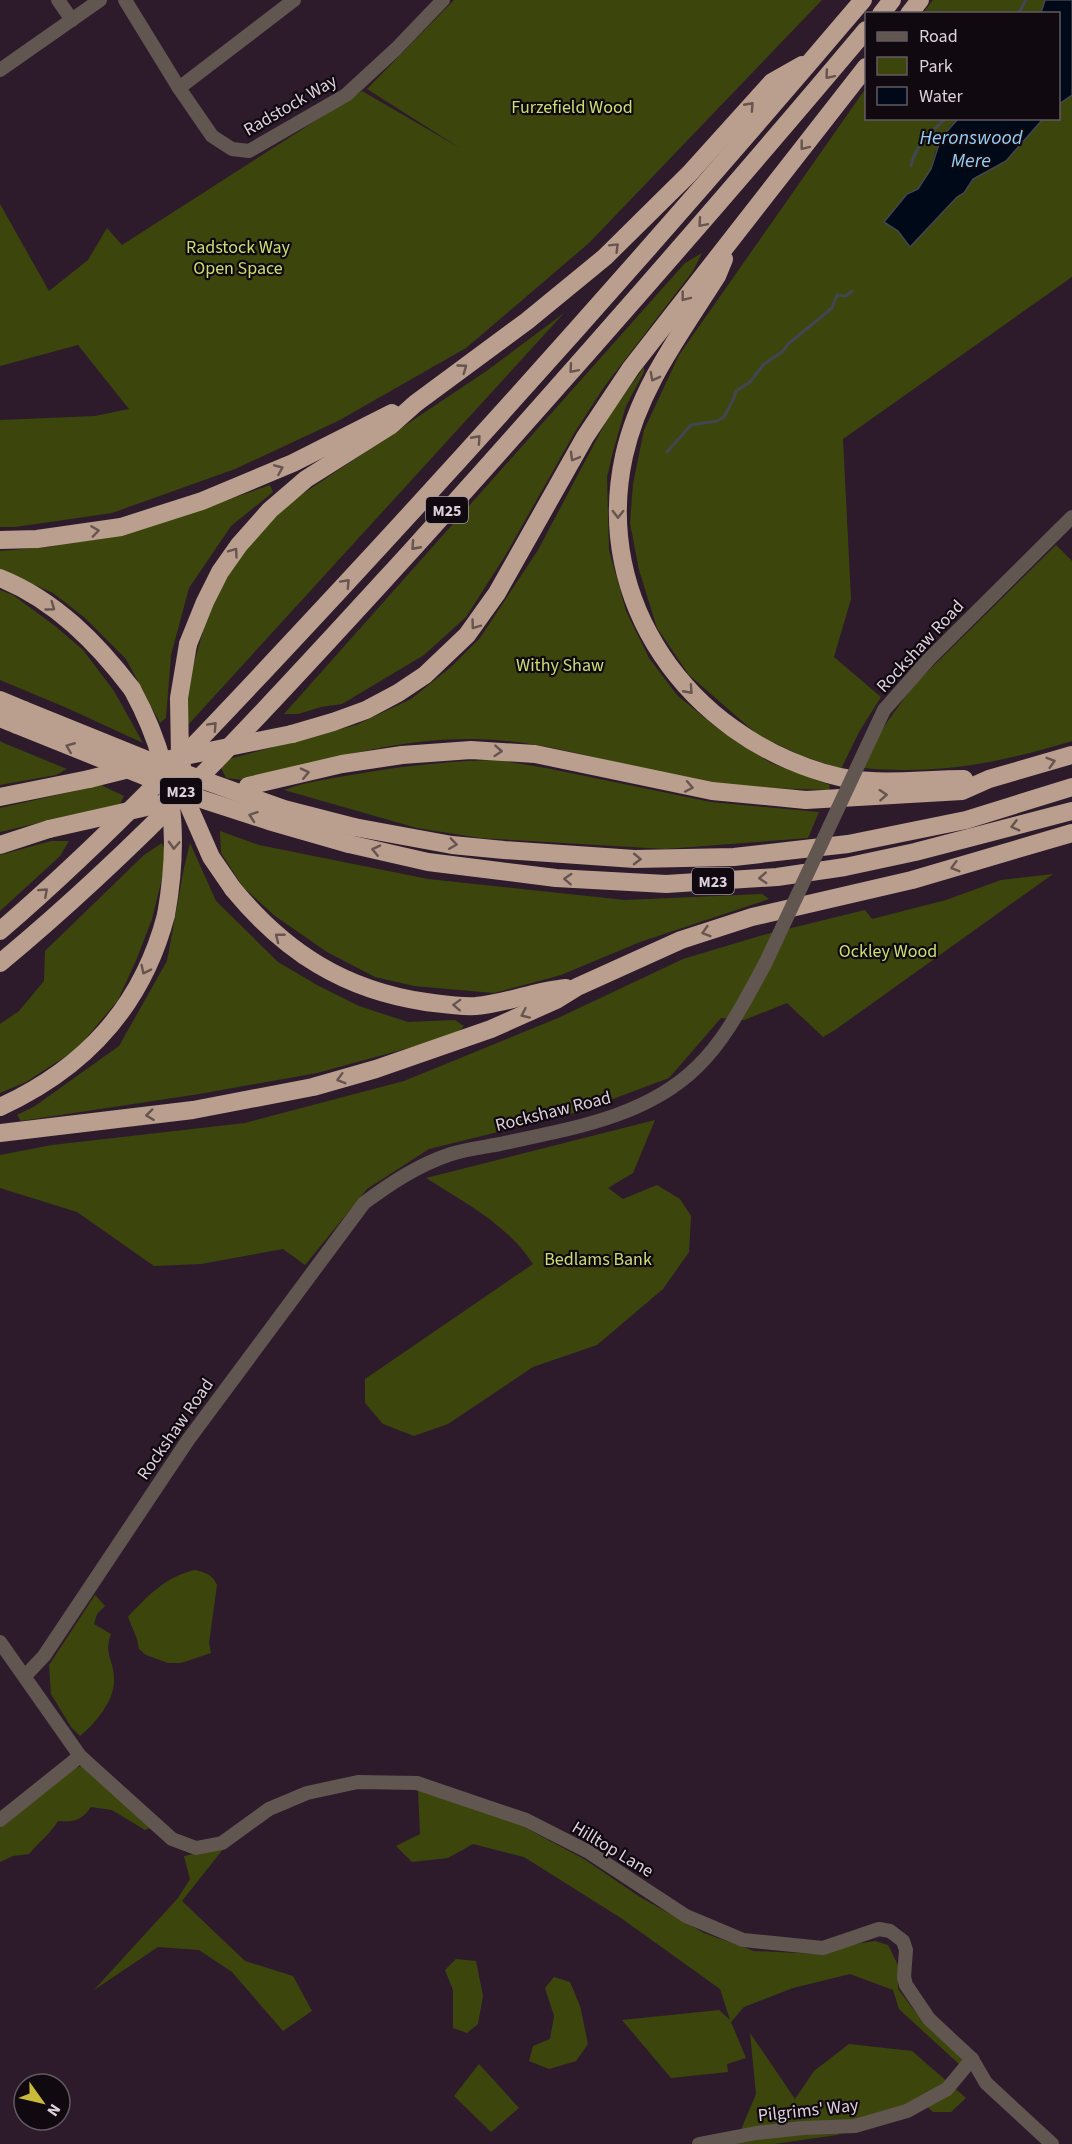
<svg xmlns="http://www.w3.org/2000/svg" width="1072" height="2144" viewBox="0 0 1072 2144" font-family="'Source Sans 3',sans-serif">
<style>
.green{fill:#3c460c}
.water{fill:#000917;stroke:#424552;stroke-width:1.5}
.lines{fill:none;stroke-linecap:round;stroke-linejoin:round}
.stream{stroke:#424552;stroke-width:3}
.minor{stroke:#625650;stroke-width:14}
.highway{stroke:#ba9e8e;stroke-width:18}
.minor-bridge{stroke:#625650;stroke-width:14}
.highway-bridge{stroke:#ba9e8e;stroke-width:18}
.oneway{stroke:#66544f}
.labels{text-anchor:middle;stroke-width:4.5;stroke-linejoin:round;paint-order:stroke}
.shield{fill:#110910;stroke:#a0959f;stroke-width:1.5}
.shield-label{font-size:16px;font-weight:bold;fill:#ddd1dc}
.street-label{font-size:18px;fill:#ddd1dc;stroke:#110910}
.park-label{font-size:18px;fill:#c9df73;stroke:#110910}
.water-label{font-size:20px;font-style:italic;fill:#95cff6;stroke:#110910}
</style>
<rect width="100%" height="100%" fill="#2d1b2c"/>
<g class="green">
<path d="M454,0H822L589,243L466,348L338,421L235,469L112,513L15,527H0V420L95,416L129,409L78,345L0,366V204L49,291L88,260L107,228L122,245L362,91L460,148L367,89Z"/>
<path d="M933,0H1045L1041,13L922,14Z"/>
<path d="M866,88V118L958,119L950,126L935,152L931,169L918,189L907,194L885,223L898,231L910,246L957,197L964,193L973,179L1006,161L1043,119L1058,118L1059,104L1072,95V277L843,439L851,599L834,657L881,697L859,732L841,769L800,755L758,735L689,675L657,628L639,570L630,523L633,484L644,430L679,355Z"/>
<path d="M702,253L693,271L604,387L575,432L505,556L466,617L424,655L342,704L321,707L298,714H284L685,263Z"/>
<path d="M564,313L187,726L186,691L205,624L228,574L261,530L298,497L488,370Z"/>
<path d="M644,367V372L626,406L613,452L607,477L609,550L626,611L649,658L677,695L717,728L771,763L830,785L829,790C775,789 720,786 667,775C604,761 540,740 476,739C397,737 319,762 244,780L226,778L218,762L356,725L411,699L451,667L480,638L538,550L609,416Z"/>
<path d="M270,485L273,492L231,526L189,588L171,655L166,718L160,723L126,659L84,617L53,593L0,570V551L48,547L164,522Z"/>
<path d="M1056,545L1072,561V741C1000,763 938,775 863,768L880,732L913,686Z"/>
<path d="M0,590L13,595L55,626L83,650L114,691L143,743L67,708L0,680Z"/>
<path d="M0,741L6,744L67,769L56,775L0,785Z"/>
<path d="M498,760L546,768L711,802L819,812L808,838L665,849L480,838L417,828L284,790C305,782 328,779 351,775C400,766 448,761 498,760Z"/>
<path d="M101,785L124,796L120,804L0,832V808Z"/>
<path d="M220,831L259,845L428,879L625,900L762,894L769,899L640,942L561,975L494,993L414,986L375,977L327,952L275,916L243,887L221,853Z"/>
<path d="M51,841H69L60,856L0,911V855Z"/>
<path d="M162,843L167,858L152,919L137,958L118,1000L77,1049L26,1082L0,1093V1024L19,1011L44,981L45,951L144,855Z"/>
<path d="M190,843L216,901L278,962L317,985L359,1006L408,1022L455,1020L464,1026L456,1035L317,1073L199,1094L21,1121L17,1115L35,1106L119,1046L167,961L184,868Z"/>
<path d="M1053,874L835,1030L823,1037L787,1003L744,1020L721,1018L669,1078L578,1112L429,1149L367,1189L305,1265L283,1249L201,1264L154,1266L77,1212L0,1188V1155L52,1145L245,1123L404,1081L558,1018L683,959L763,935L865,910L872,919L946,900L1001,880Z"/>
<path d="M655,1120L633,1173L608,1188L623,1199L657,1185L680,1199L691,1216L689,1252L663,1289L597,1345L533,1367L448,1424L414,1436L383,1424L365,1403V1379L533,1264C507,1224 465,1203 426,1178Z"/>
<path d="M195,1570C206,1573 212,1574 217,1585L209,1643L211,1653L181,1663H168L146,1655L139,1649L137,1639L128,1617C147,1596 167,1576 195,1570Z"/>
<path d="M95,1595L105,1606L97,1614L94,1624L111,1634C103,1655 115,1661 114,1681C114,1701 95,1724 80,1736L71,1727L51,1694L49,1665Z"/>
<path d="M82,1766L150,1828L145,1830L112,1810L91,1807C81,1821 74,1822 58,1821C50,1834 39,1842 29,1854L13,1856L0,1862V1827L72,1769Z"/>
<path d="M418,1789L520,1825L584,1859L640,1897L704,1933L754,1951L819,1954L855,1944L875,1941L888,1945L899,1967L898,1989L923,2022L964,2060L960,2065L899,2009L893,1990L850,1974L793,1988L744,2007L731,2022L746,2058L727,2064L728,2072L671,2078L622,2020L719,2010L730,2020L720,1989L621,1918L524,1857L473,1844L448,1858L412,1862L396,1846L420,1834Z"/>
<path d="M224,1848L182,1901L245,1961L293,1976L312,2011L283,2031L232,1972L199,1950L158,1947L94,1990L178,1898L190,1879L184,1856Z"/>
<path d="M456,1959L476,1961L483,1996L478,2024L467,2033L453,2028V1990L445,1970Z"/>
<path d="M554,1977L570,1982L580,2006L588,2044L576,2061L549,2069L529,2061L533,2046L550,2039L554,2016L545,1988Z"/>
<path d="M750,2033L795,2099L814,2071L849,2044L912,2051L966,2098L951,2112H933L924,2104L897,2111L837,2135L774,2144H735L756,2094Z"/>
<path d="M479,2064L519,2108L491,2132L454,2096Z"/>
</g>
<g class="water">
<path d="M1045,0H1072V95L1059,104L1058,14L1041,13Z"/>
<path d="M958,119H1043L1006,161L973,179L964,193L957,197L910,247L898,231L884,222L907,194L918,189L931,169L941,138Z"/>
</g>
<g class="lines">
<g class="stream">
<path d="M1018,14L1026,0"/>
<path d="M911,166C914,147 932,131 946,118"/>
<path d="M667,452L691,425L717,421L724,417C728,408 734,401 736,391L750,382L763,365L783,351L788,344L832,308L837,295L846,296L852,291"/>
</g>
<g class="minor">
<path d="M58,0L72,20"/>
<path d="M125,0L179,88L212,136L232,149L249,151L346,95L396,49L443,0"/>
<path d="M0,70L100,0"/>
<path d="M179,88L294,0"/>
<path d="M884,710L929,659L1072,517"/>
<path d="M0,1642L80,1756L172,1839L196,1848L222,1843L269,1809L307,1793L358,1782L417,1783L526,1820L587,1851L686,1916L743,1940L823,1948L879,1929L890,1931L903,1941L906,1950L904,1977L906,1985L929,2019L972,2059L986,2083L1052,2144"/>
<path d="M25,1676L44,1656L188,1440L364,1203C391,1183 418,1165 451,1154C467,1149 484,1147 500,1144C568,1129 645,1118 697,1067C727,1038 745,1000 765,964"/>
<path d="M0,1820L80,1756"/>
<path d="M699,2144L756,2133L803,2128L855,2126L907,2111L947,2089L972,2059"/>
</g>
<g class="highway">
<path d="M881,14L892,0"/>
<path d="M909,14L920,0"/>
<path d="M724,259L717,276C681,333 639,388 624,456C592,602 689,735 828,774C871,787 919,779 964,779"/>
<path d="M0,540L37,539L121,527L202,501L293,463L392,413"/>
<path d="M0,578C55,600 97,643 132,689"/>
<path d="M188,644L205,602L220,572L239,545L270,510L306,479L390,426L416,403L527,321L605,257L689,174L772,82L802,65"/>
<path d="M0,700L24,710"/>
<path d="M0,718L17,725"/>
<path d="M292,734L333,722L366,710L398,693L425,675L467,635L497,593L585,437L631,368L866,67"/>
<path d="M248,786L342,764L402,755L471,750L535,754L712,791L806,800L962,791L989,779L1072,755"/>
<path d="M0,797L89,779"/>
<path d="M354,827L452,845L504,850L635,859L734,857L848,844L966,820L1072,787"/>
<path d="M349,844L428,862L556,878L666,884L777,877L845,867L915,852L1072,811"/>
<path d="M0,845L49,829"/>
<path d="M233,889C285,952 344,990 426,1002C442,1004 459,1007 476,1006C507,1003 535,991 566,988"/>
<path d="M0,931C121,827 229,709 338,592C517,399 692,201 863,0"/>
<path d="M0,963C150,839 280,694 411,551C565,380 718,206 866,30"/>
<path d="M0,1107C85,1068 142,1007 166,915"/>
<path d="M0,1133L193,1110L313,1087L376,1069L491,1029L556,1000L577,987L681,940L752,917L912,880L1072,833"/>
</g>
<path class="minor-bridge" d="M765,964L884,710"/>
<g class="highway-bridge">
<path d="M188,644L179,698L180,756L190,809L211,857L233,889"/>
<path d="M132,689C173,764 181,832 166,915"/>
<path d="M24,710L150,761L284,809L354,827"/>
<path d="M17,725L204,800L269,821L349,844"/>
<path d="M170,759L292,734"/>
<path d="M89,779L129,769"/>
<path d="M49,829L182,799"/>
</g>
</g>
<defs><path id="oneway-chevron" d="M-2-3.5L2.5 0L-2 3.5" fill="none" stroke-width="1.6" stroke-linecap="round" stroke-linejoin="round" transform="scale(1.5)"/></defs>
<g class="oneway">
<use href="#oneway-chevron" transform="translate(829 75) rotate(130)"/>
<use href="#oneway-chevron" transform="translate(750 106) rotate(-48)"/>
<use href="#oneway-chevron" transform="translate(804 146) rotate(128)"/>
<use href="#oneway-chevron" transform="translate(702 223) rotate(131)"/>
<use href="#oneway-chevron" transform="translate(615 247) rotate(-45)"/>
<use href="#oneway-chevron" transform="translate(685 297) rotate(128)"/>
<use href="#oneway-chevron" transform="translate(463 368) rotate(-36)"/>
<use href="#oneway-chevron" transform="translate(573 369) rotate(131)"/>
<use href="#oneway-chevron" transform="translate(654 377) rotate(118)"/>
<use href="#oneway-chevron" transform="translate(477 439) rotate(-48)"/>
<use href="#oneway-chevron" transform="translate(574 457) rotate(120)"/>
<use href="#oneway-chevron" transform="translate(279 469) rotate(-23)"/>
<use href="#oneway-chevron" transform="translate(618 514) rotate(90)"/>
<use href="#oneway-chevron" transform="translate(95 531) rotate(-8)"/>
<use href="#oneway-chevron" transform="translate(415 546) rotate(132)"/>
<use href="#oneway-chevron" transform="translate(234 552) rotate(-54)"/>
<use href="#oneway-chevron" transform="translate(346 583) rotate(-47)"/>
<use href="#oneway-chevron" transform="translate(51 607) rotate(36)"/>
<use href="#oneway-chevron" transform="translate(475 625) rotate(126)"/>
<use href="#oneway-chevron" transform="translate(689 690) rotate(48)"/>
<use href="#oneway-chevron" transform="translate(213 726) rotate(-47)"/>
<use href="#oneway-chevron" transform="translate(70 747) rotate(-158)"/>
<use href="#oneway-chevron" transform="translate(498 751) rotate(4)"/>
<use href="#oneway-chevron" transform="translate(1051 762) rotate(-17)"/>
<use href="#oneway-chevron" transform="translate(305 773) rotate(-13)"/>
<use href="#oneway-chevron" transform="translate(689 787) rotate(11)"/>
<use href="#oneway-chevron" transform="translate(883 795) rotate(-4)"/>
<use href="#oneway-chevron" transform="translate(253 816) rotate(-161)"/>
<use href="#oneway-chevron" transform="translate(1015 826) rotate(165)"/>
<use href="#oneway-chevron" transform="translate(453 844) rotate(8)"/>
<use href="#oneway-chevron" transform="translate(174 845) rotate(92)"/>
<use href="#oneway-chevron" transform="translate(376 850) rotate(-167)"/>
<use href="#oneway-chevron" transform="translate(637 859) rotate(1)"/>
<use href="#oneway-chevron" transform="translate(955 867) rotate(164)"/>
<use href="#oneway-chevron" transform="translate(763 878) rotate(177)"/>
<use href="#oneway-chevron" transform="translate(568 879) rotate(-177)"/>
<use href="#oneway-chevron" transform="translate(44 892) rotate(-42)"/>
<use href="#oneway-chevron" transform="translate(706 932) rotate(163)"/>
<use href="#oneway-chevron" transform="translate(279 937) rotate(-142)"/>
<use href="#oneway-chevron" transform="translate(145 970) rotate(116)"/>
<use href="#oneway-chevron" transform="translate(457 1005) rotate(-178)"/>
<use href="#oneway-chevron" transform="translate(525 1014) rotate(156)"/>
<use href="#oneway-chevron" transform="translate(341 1079) rotate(164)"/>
<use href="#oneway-chevron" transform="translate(150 1115) rotate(173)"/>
</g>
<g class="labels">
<g class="shield">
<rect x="426" y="497" width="42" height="26" rx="4.5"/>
<rect x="160" y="778" width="42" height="26" rx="4.5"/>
<rect x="692" y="868" width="42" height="26" rx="4.5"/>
</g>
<g class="shield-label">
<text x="447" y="516">M25</text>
<text x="181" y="797">M23</text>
<text x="713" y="887">M23</text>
</g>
<g class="street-label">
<text transform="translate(290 105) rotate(-30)" y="6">Radstock Way</text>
<text transform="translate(920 646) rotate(-47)" y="6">Rockshaw Road</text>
<text transform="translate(553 1111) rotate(-14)" y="6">Rockshaw Road</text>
<text transform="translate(175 1429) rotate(-55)" y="6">Rockshaw Road</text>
<text transform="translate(613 1849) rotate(31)" y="6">Hilltop Lane</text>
<text transform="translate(808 2110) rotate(-6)" y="6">Pilgrims' Way</text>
</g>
<g class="park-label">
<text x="572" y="113">Furzefield Wood</text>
<text x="238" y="253">Radstock Way<tspan x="238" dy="21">Open Space</tspan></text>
<text x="560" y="671">Withy Shaw</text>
<text x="888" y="957">Ockley Wood</text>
<text x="598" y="1265">Bedlams Bank</text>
</g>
<g class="water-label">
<text x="971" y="144">Heronswood<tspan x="971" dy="23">Mere</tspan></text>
</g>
</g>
<rect x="865" y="12" width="195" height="108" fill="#110910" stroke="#635962" stroke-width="1.5"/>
<rect x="877" y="32" width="30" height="9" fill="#625650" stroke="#635962" stroke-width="1.5"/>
<text x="919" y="42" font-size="18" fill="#ddd1dc">Road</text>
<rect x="877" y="57" width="30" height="18" fill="#3c460c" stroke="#635962" stroke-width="1.5"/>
<text x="919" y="72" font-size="18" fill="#ddd1dc">Park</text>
<rect x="877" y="87" width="30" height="18" fill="#000917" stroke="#635962" stroke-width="1.5"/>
<text x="919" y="102" font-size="18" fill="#ddd1dc">Water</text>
<g transform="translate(42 2102) rotate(124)"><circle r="28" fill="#110910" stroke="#635962" stroke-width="1.5"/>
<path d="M0-4.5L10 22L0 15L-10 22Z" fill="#caba39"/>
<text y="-9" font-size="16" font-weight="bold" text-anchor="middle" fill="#ddd1dc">N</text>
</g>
</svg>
